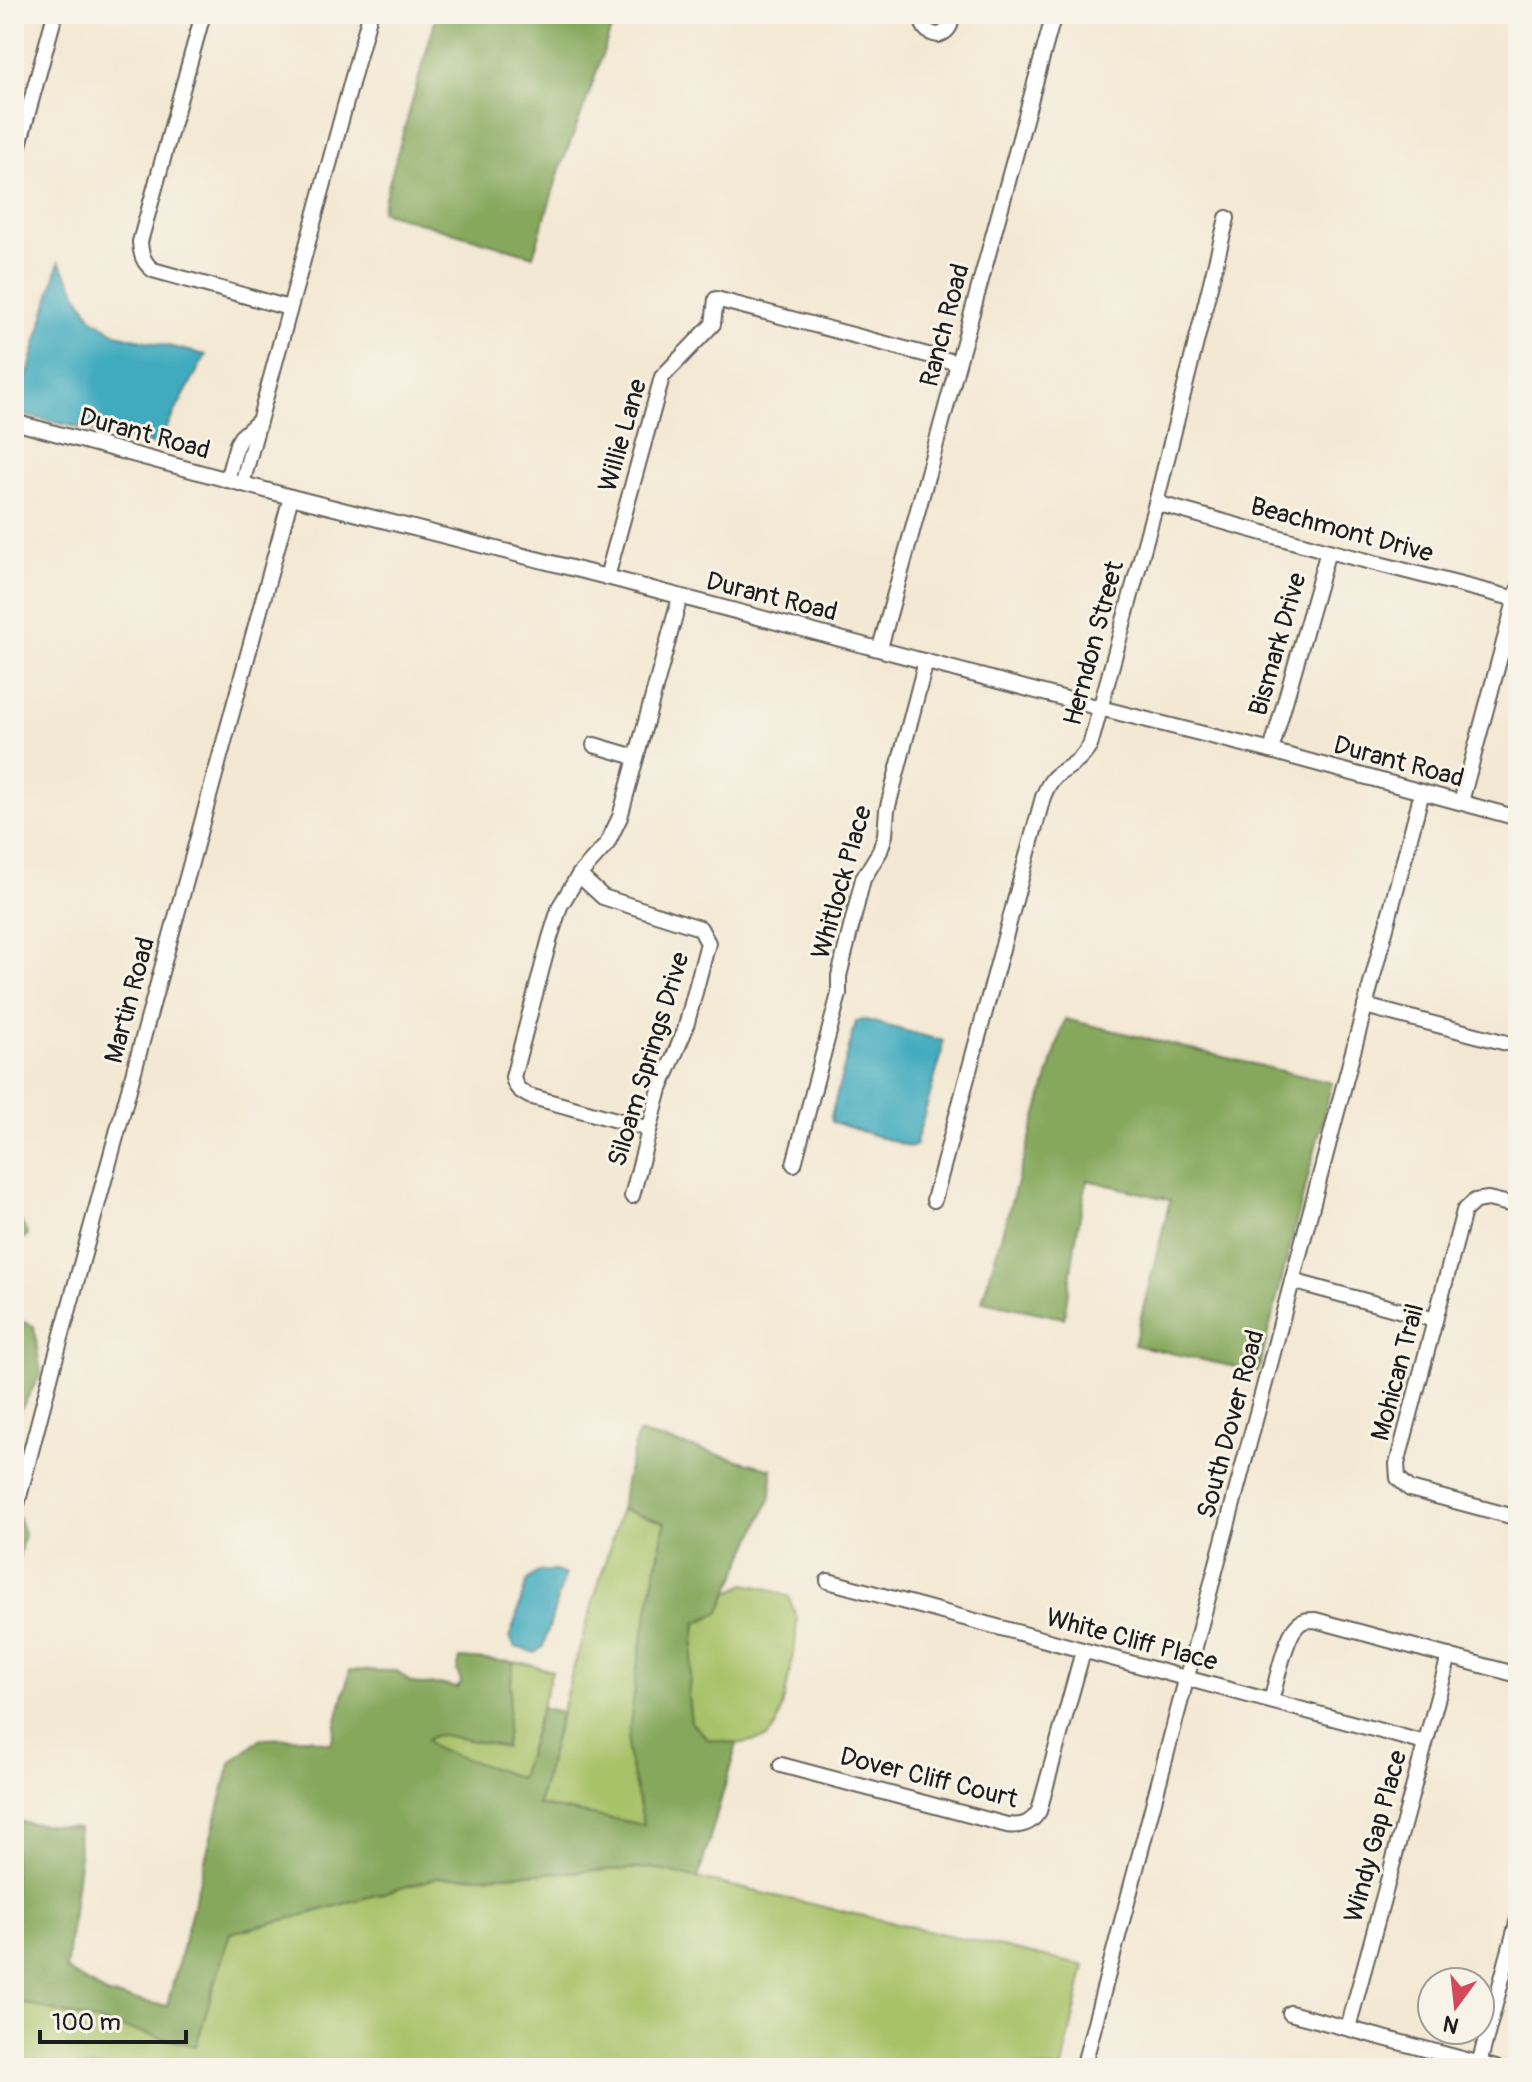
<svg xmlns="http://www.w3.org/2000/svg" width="1532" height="2082" viewBox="0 0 1532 2082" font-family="Pangolin,sans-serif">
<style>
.green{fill:#a8c269;stroke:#626f42;stroke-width:2}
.forest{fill:#86a85d;stroke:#51623c;stroke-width:2}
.water{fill:#3faabe;stroke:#2e636d;stroke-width:2}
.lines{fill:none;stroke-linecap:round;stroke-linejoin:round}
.minor-casing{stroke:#67635c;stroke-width:18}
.minor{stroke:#fff;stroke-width:14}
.labels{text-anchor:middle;stroke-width:6;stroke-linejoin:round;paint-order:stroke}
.street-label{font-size:26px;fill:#1c1c1c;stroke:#f7f3e8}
</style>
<rect width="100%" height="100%" fill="#f7f3e8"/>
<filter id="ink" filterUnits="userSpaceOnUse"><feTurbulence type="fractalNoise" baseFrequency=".0125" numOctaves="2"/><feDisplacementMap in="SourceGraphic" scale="16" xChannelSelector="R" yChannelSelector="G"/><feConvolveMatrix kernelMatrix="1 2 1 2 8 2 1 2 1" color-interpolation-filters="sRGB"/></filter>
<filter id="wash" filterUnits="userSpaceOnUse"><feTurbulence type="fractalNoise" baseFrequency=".006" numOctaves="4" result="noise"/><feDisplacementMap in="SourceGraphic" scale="32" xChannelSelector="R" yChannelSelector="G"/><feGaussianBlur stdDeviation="1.8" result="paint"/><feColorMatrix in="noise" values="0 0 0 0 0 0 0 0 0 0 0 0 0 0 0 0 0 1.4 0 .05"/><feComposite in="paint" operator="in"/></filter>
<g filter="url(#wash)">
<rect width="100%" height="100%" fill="#f3e8d3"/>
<g class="green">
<path d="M621,1509L665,1522L637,1668L645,1825L538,1805L569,1683Z"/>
<path d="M745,1584L769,1589L789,1597L797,1619L795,1646L785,1696L777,1725L767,1738L737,1744L708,1739L691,1722L688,1696L696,1623L719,1613L728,1593Z"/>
<path d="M513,1662L523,1663L552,1671L520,1778L436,1749L425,1739L437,1734L505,1746Z"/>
<path d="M652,1868L1085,1966L1062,2068H14V2001L196,2046L230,1933L296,1917L437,1878Z"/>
</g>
<g class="forest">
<path d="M437,14H616L588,97L560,169L533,256L381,211Z"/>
<path d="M1065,1019L1332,1083L1258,1372L1134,1345L1170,1200L1087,1180L1077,1232L1064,1318L982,1301Z"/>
<path d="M14,1208L28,1235L14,1245Z"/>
<path d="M14,1319L34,1326L41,1374L14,1421Z"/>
<path d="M638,1433L772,1469L771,1497L719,1613L696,1623L688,1696L691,1722L708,1739L737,1744L698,1879L651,1868L437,1878L296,1917L230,1933L196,2046L14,2001V1821L78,1828L79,1861L66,1970L108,1995L167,2006L230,1764L260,1739L309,1738L331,1744L350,1670L397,1671L410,1682L421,1685L440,1684L457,1688L461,1682L457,1671L460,1658L513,1662L505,1747L437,1734L426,1740L436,1749L520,1778L542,1707L561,1712L538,1805L644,1825L627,1751L637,1668L665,1523L621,1509L624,1487Z"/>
<path d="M19,1518L24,1534L14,1581V1535Z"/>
</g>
<g class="water">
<path d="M59,262L92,318L116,334L206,355L157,445L14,413L30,366Z"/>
<path d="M862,1019L943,1041L941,1057L915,1146L911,1147L832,1122L831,1116L856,1022Z"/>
<path d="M539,1571H556L565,1575L543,1647L535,1653L515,1647L510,1638L527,1580Z"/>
</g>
</g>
<g filter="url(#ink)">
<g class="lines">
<defs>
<g id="minor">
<path d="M203,14L140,242C141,255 143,262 153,270L289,308"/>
<path d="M924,14C920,26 927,34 939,35C949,31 953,24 950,14"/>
<path d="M14,163L55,14"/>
<path d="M14,422L291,497L607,577L1100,708L1271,751L1518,818"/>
<path d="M227,480L237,444L241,437L259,421"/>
<path d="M242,484L370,14"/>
<path d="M1156,503L1328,551L1516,599"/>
<path d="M607,577L662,377L713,324L716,299L958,363"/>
<path d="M880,648L1054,14"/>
<path d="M594,745L635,757"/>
<path d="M1271,751L1328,551"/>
<path d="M1461,802L1518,590"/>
<path d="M579,875L603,897L700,928L708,943L685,1030L660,1089L632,1196"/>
<path d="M1365,1006L1518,1046"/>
<path d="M649,1129L529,1096C520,1091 515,1088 513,1077L550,938L560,906L579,875L607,844L620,817L680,597"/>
<path d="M794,1164L839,994V976L863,879L880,851L885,835L887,810L926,661"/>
<path d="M934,1200L1043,797C1053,772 1058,776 1076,762C1082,758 1086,751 1090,746L1156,503L1227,218"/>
<path d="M1518,1206L1488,1199L1475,1201L1464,1211L1397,1464L1398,1478L1410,1489L1518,1518"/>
<path d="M1292,1281L1435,1320"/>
<path d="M14,1516L53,1367L291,497"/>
<path d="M828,1581L1425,1743"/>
<path d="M1271,1701C1276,1684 1285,1637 1297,1626C1302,1620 1308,1620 1315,1620L1518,1675"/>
<path d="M781,1765L1007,1825C1021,1827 1031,1824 1039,1811L1083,1651"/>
<path d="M1290,2013L1496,2068"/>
<path d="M1348,2028L1449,1656"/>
<path d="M1479,2064L1518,1919"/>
<path d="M1083,2068L1422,792"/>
</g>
</defs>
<use href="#minor" class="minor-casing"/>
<use href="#minor" class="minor"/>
</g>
</g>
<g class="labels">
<g class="street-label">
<text transform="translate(944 325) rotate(-75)" y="9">Ranch Road</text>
<text transform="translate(145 433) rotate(15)" y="9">Durant Road</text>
<text transform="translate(622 435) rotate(-74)" y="9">Willie Lane</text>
<text transform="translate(1342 529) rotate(15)" y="9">Beachmont Drive</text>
<text transform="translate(772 596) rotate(14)" y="9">Durant Road</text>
<text transform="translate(1093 643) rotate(-75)" y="9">Herndon Street</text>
<text transform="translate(1277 644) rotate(-74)" y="9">Bismark Drive</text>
<text transform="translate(1399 761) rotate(15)" y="9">Durant Road</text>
<text transform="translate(841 882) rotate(-74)" y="9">Whitlock Place</text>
<text transform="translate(129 1000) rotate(-75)" y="9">Martin Road</text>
<text transform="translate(648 1059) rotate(-73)" y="9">Siloam Springs Drive</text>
<text transform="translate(1397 1372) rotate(-75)" y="9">Mohican Trail</text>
<text transform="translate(1230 1424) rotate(-75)" y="9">South Dover Road</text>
<text transform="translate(1132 1639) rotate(15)" y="9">White Cliff Place</text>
<text transform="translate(929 1777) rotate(14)" y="9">Dover Cliff Court</text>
<text transform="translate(1375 1836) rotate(-75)" y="9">Windy Gap Place</text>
</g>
</g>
<rect width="1532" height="2082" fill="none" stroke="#f7f3e8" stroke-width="48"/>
<g transform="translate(1456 2006) rotate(195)"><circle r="38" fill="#f7f3e8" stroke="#9f9d96" stroke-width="2"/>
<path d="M0-6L14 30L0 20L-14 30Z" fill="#d1495b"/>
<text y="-12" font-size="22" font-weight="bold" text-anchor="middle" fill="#1c1c1c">N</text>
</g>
<path d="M40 2030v12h146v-12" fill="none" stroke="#1c1c1c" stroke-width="4"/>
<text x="52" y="2030" font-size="24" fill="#1c1c1c" stroke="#f7f3e8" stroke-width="6" paint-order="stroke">100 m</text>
</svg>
